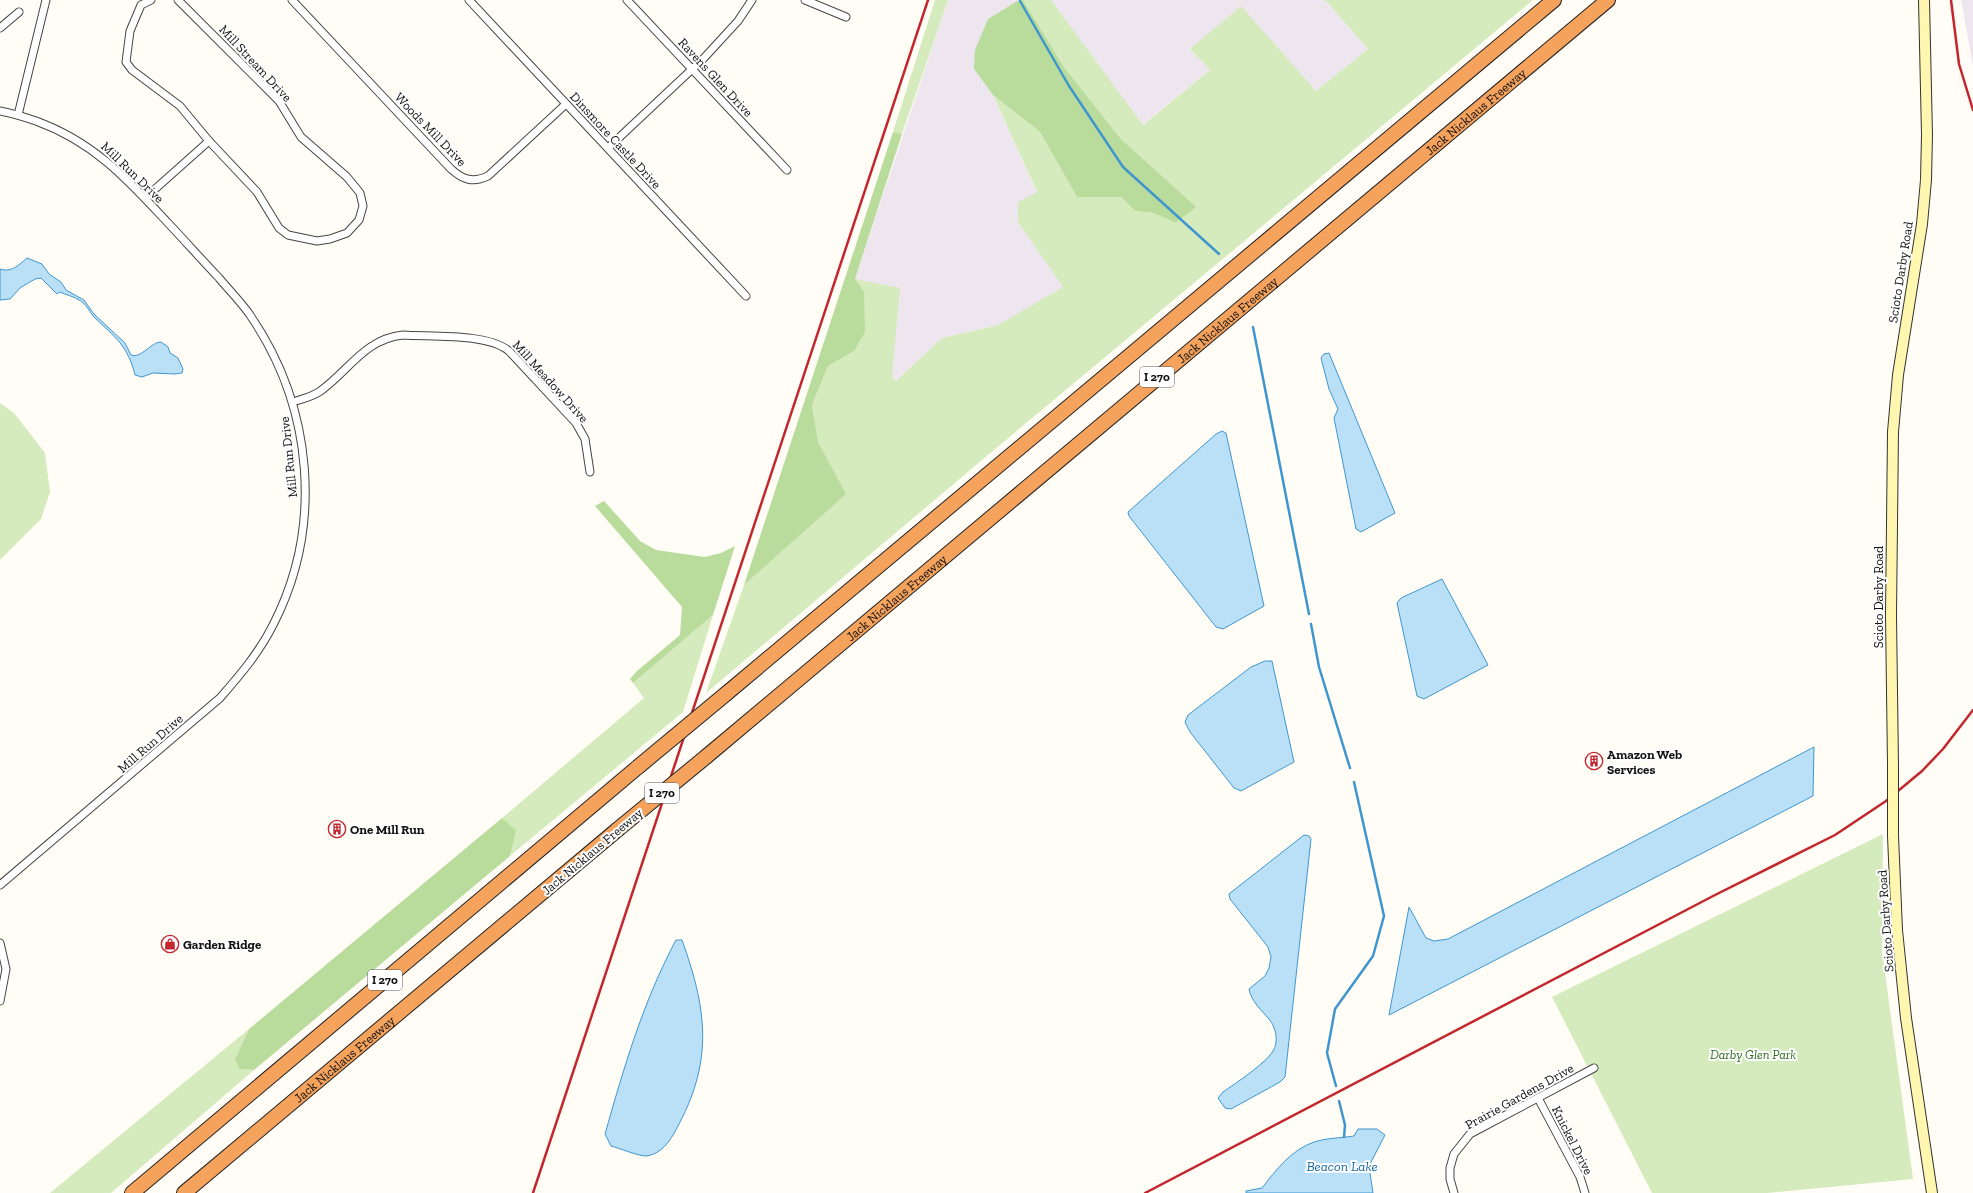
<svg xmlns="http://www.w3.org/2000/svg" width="1973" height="1193" viewBox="0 0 1973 1193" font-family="'Zilla Slab',serif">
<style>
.industrial{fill:#eee6ef}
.green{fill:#d5ebbd}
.forest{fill:#b9dc9c}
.water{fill:#b9e0f7;stroke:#3f96cf}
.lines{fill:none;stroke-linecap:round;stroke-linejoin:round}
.stream{stroke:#3f96cf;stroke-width:2.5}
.minor-casing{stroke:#444;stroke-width:9}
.secondary-casing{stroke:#333;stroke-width:12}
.motorway-casing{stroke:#222;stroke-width:16}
.minor{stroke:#fff;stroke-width:7}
.secondary{stroke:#fff6b0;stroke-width:10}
.motorway{stroke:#f5a25d;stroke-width:14}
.rail{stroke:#c4262e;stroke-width:2.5}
.secondary-bridge-casing{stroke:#333;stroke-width:12;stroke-linecap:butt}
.motorway-bridge-casing{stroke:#222;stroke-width:16;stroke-linecap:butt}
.secondary-bridge{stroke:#fff6b0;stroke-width:10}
.motorway-bridge{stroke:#f5a25d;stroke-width:14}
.labels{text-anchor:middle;stroke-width:4;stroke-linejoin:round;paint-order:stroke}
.shield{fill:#fff;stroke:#585858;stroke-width:1}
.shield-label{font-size:12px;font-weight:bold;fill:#111}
.street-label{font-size:13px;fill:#111;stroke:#fff}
.poi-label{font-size:13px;font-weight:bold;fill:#111;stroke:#fff;text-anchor:start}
.park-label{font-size:13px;font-style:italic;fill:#2f6b1f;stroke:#fff}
.water-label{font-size:14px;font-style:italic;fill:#1768a6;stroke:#fff}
</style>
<rect width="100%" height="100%" fill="#fffdf5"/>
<g class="industrial">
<path d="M948,0H1019L988,19L974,69L993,95L1037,193L1018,222L1064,287L998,325L942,338L896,381L892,376L855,279Z"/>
<path d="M1051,0H1325L1368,49L1316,91L1190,49L1210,70L1142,125Z"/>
<path d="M1961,0H1973V66Z"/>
</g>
<g class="green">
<path d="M935,0H948L902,134L893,132Z"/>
<path d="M1023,0H1051L1143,125L1210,70L1190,49L1241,6L1316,91L1368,49L1325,0H1533L982,460L706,693L744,585L845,494L818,442L812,405L828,366L854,351L864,292L855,279L900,288L892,376L896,381L942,338L998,325L1063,287L1018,222V202L1037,192L993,95L1040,132L1077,197H1121L1135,211L1153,213L1176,223L1195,207L1121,139L1064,67Z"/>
<path d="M0,403L14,413L45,453L50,492L41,519L0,560Z"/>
<path d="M713,615L683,712L510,856L515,830L502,818L644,698L633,683Z"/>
<path d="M1883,834L1882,951L1913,1179L1767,1193H1652L1552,997Z"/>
<path d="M249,1029L235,1059L239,1069L254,1070L111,1193H50Z"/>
</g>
<g class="forest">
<path d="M1019,0H1023L1064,67L1121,139L1196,207L1176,223L1153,213L1135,211L1121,197H1077L1040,132L993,95L974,69L975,50L988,19Z"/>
<path d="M893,132L902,134L855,279L864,292L865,332L854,351L828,366L812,405L818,442L846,494L744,585Z"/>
<path d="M604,501L640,541L656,550L705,557L721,553L735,546L713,615L633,683L630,679L637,671L680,635L682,607L595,506Z"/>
<path d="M502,818L516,830L510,856L254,1070L239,1069L235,1059L249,1029Z"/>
</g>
<g class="water">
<path d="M27,258L42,264L49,274L61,282L66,290L84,300L94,314L125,343L131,355C141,359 151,342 161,342L168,347L170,353L178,358L183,369L182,373L175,374L153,373L142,377L135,375C128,346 115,337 95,318C90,313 86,303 79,300C73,296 66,295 60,292L57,294L41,278L35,279L20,288L10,299L0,300V269C11,273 19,265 27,258Z"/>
<path d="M1329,353L1395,513L1361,532L1356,529L1334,418L1338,409L1329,389L1321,358L1324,354Z"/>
<path d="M1222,431L1226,433L1264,606L1223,629L1216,627L1129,516L1128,512L1216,434Z"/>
<path d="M1442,579L1488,665L1424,699L1417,696L1397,603L1401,598Z"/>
<path d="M1265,661H1272L1294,762L1241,791L1234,788L1190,732L1185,722L1188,715L1251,667Z"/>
<path d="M1814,747L1813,796L1389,1015L1409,907L1426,938L1434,941L1448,939Z"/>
<path d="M1304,835L1309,836L1311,839L1285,1077L1280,1082L1231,1109L1225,1108L1218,1098L1223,1092C1236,1083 1266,1063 1273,1051C1279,1042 1276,1027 1269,1019C1262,1011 1251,1001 1249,989L1265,976L1269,968L1271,957L1268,947L1230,899L1229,894Z"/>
<path d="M676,940H682C706,1007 714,1058 679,1124C672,1138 663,1154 646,1156C638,1156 619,1148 611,1146L605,1134C624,1067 643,1002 676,940Z"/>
<path d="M1358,1129H1377L1385,1135L1369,1166L1373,1193H1246V1191L1262,1188C1276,1170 1291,1150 1314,1142C1326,1138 1341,1138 1354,1136Z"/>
</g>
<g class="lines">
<g class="stream">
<path d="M1020,1L1069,86L1123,167L1219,254"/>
<path d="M1253,327L1309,614"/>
<path d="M1311,624L1319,667L1350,768"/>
<path d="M1336,1086L1327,1053L1335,1009L1373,956L1384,916L1354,782"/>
<path d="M1339,1101L1345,1125L1344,1137"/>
</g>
<defs>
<g id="minor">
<path d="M151,0L141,5L130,31L126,62L132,70L180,106L209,141L257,192L279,228L288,235L317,241L330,239L347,233L359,220L363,206L360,193L347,177L301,137L279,101L178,0"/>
<path d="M292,0L451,169C463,180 473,183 488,176L566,104"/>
<path d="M469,0L746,296"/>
<path d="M627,0L787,170"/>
<path d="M805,0L846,17"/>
<path d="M0,28L19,12"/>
<path d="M0,111C12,113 24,117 36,121C94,142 127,179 168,223C185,241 202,260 219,278C229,290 241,302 250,315C313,407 324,526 273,625C259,653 240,675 220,698L0,885"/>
<path d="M18,115L46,0"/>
<path d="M608,148L704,58L738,21L752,0"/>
<path d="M145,198L209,141"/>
<path d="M293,402C302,399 311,397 319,392C348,372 364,339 403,335C432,337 487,333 509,351L576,423L585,439L590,472"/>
<path d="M0,943L6,969L0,1001"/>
<path d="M1538,1098L1580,1177L1585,1193"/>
<path d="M1454,1193L1450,1179V1168L1454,1154L1470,1134L1594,1068"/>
</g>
<g id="secondary">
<path d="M1893,765L1891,616L1893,432L1898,375L1922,224L1926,180L1927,135L1924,0"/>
<path d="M1893,836L1897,930L1906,1018L1932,1193"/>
</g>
<g id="motorway">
<path d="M727,693L1554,0"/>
<path id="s1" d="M707,756L1608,0"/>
<path d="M132,1193L638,767"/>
<path id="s2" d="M184,1193L617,830"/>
</g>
</defs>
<use href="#minor" class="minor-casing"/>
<use href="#secondary" class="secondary-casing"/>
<use href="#motorway" class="motorway-casing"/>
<use href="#minor" class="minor"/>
<use href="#secondary" class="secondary"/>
<use href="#motorway" class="motorway"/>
<g class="rail">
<path d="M1951,0L1959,64L1973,110"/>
<path d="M533,1193L928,0"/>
<path d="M1145,1193L1715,895L1835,835L1886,801L1922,771L1943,749L1973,710"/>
</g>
<defs>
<path id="secondary-bridge" d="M1893,765V836"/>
<g id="motorway-bridge">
<path d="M638,767L727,693"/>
<path d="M617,830L707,756"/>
</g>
</defs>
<use href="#secondary-bridge" class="secondary-bridge-casing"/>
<use href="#motorway-bridge" class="motorway-bridge-casing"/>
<use href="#secondary-bridge" class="secondary-bridge"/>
<use href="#motorway-bridge" class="motorway-bridge"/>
</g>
<defs>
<symbol id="building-ring" viewBox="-11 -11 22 22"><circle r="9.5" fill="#fff" stroke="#c4262e" stroke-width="1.5"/><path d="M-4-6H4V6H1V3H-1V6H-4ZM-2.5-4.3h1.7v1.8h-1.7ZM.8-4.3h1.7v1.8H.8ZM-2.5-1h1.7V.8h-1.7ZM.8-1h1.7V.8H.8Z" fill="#c4262e"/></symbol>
<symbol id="shop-ring" viewBox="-11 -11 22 22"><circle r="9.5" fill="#fff" stroke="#c4262e" stroke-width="1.5"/><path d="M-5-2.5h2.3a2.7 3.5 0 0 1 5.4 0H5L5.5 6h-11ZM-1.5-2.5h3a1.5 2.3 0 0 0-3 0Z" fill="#c4262e"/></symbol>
</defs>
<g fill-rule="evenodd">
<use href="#building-ring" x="1584" y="751" width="20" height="20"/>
<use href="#building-ring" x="327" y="819" width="20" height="20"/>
<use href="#shop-ring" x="160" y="934" width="20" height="20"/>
</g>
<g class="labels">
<g class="shield">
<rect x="1140" y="367" width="34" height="20" rx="3"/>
<rect x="645" y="783" width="34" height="20" rx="3"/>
<rect x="368" y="970" width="34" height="20" rx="3"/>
</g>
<g class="shield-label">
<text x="1157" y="381">I 270</text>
<text x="662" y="797">I 270</text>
<text x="385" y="984">I 270</text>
</g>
<g class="street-label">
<text transform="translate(256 63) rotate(47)" y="5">Mill Stream Drive</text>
<text transform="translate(716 77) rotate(47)" y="5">Ravens Glen Drive</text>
<text dy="5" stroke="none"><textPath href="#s1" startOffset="1003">Jack Nicklaus Freeway</textPath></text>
<text transform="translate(431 129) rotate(46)" y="5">Woods Mill Drive</text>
<text transform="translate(616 140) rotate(47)" y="5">Dinsmore Castle Drive</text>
<text transform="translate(133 172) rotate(44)" y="5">Mill Run Drive</text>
<text transform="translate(1900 272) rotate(-81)" y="5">Scioto Darby Road</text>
<text dy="5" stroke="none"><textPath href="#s1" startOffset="679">Jack Nicklaus Freeway</textPath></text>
<text transform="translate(551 381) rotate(48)" y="5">Mill Meadow Drive</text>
<text transform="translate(288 457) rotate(-96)" y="5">Mill Run Drive</text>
<text dy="5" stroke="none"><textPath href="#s1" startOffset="247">Jack Nicklaus Freeway</textPath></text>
<text transform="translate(1878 597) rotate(-90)" y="5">Scioto Darby Road</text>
<text transform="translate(150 743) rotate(-41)" y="5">Mill Run Drive</text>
<text transform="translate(592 851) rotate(-40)" y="5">Jack Nicklaus Freeway</text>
<text transform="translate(1885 921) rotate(-94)" y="5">Scioto Darby Road</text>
<text dy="5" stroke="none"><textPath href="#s2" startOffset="209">Jack Nicklaus Freeway</textPath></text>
<text transform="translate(1519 1096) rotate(-29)" y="5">Prairie Gardens Drive</text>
<text transform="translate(1573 1140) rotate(63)" y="5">Knickel Drive</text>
</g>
<g class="poi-label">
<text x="1607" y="759">Amazon Web<tspan x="1607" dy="15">Services</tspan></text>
<text x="350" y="834">One Mill Run</text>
<text x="183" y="949">Garden Ridge</text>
</g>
<g class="park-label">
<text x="1753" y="1059">Darby Glen Park</text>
</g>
<g class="water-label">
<text x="1342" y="1171">Beacon Lake</text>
</g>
</g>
</svg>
